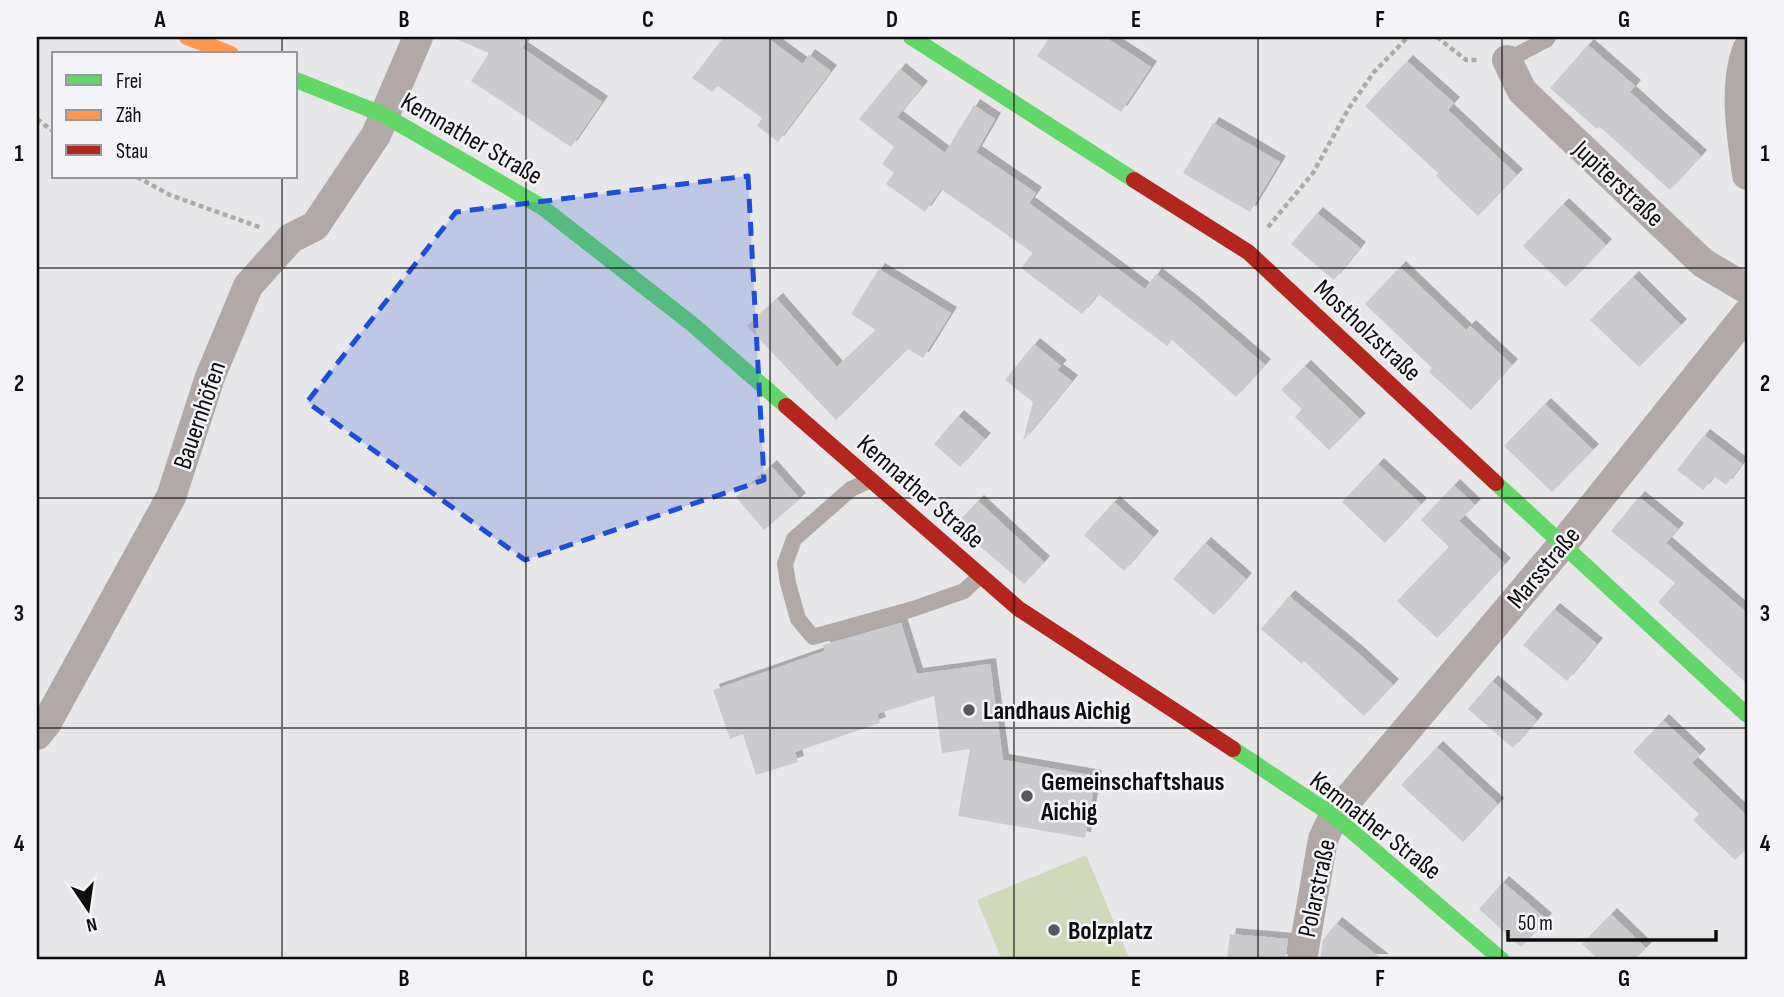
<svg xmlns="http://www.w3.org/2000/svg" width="1784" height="997" viewBox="0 0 1784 997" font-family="'Sofia Sans Condensed',sans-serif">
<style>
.green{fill:#d1d9bb}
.building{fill:#cbcacc;filter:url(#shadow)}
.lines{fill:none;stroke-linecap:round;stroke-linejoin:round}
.path{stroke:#afaaa8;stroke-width:4.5;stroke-dasharray:5 3.5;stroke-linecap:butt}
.lane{stroke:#b1a9a8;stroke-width:16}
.street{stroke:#b1a9a8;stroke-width:30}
.fast{stroke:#63d668;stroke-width:16}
.slow{stroke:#ff974d;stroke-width:16}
.jam{stroke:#b3261e;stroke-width:16}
.marked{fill:#1d4ed8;fill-opacity:0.2;stroke:#1d4ed8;stroke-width:5;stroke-dasharray:14 9;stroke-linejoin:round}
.grid{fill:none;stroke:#0d0d0e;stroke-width:2;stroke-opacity:0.55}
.poi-dot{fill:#59595b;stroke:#f4f3f7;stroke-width:2.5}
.labels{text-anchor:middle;stroke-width:5;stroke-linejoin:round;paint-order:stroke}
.street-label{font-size:26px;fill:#0d0d0e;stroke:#f4f3f7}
.poi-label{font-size:26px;font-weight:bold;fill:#0d0d0e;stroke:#f4f3f7;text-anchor:start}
.neatline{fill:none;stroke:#0d0d0e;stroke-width:2.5}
.grid-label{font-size:23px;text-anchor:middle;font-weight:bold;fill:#0d0d0e}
</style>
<defs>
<filter id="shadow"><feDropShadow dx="6" dy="-6" stdDeviation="0" flood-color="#0004"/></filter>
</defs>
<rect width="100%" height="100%" fill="#e7e7e9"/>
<path class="green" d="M1086,855L1130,960H1002L977,900Z"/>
<g class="building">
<path d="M451,37H529L522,48L602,102L571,147L471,81L489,53Z"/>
<path d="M724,37H766L803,64L809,55L831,71L778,142L757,126L762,118L718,86L712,92L692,78Z"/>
<path d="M1050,37H1105L1151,67L1121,112L1037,56Z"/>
<path d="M1588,45L1635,86L1630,92L1701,156L1670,190L1600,127L1597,129L1550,88Z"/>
<path d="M1407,61L1454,103L1448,110L1517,175L1478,216L1436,176L1438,173L1365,106Z"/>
<path d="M900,69L922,87L897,117L945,153L974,105L995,119L976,152L1036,193L1029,203L1145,289L1156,274L1191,301L1265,365L1236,397L1172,340L1167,346L1098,294L1082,314L1021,268L1033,253L941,189L925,212L886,184L894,173L882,164L894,147L859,119Z"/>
<path d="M1213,123L1280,162L1250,212L1183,173Z"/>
<path d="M1563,204L1606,245L1566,287L1523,246Z"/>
<path d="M1317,213L1360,248L1334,280L1291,244Z"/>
<path d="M1400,267L1466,330L1470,326L1512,365L1471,410L1429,372L1432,368L1365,304Z"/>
<path d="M879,269L951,313L923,358L908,349L836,420L747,326L777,299L837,367L876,330L851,314Z"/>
<path d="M1633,277L1681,325L1639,367L1590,320Z"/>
<path d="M1034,344L1061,366L1057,370L1072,381L1023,441L1033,402L1005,380Z"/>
<path d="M1305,366L1360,419L1329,450L1295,417L1302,409L1281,390Z"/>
<path d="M1545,404L1593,450L1552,492L1504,446Z"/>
<path d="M958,416L985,439L960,467L934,444Z"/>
<path d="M1704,435L1742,464L1726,485L1714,476L1703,490L1677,470Z"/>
<path d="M1378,464L1421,504L1385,543L1342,502Z"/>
<path d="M771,466L800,499L764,530L736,497Z"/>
<path d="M1454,485L1475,505L1459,521L1505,564L1437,638L1397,601L1449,547L1421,520Z"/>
<path d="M1639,497L1678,529L1666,543L1747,613V684L1658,602L1675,583L1611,531Z"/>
<path d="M978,501L1044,562L1024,584L955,525Z"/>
<path d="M1114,502L1153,537L1124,571L1084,535Z"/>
<path d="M1205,543L1246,579L1214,615L1173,579Z"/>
<path d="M1289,596L1357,652L1393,685L1364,716L1304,661L1302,664L1261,629Z"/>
<path d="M1554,609L1597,644L1567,681L1523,645Z"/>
<path d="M901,623L917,674L990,664L1003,760L1096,776L1085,838L958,816L970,749L942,753L934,696L877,714L880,723L795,752L798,762L756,775L743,734L730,739L713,690L825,651L823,645Z"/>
<path d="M1492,681L1537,720L1513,748L1468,709Z"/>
<path d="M1663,720L1700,755L1692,763L1747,816V848L1735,860L1693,820L1699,814L1633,752Z"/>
<path d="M1437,747L1498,804L1463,842L1401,785Z"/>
<path d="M1503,882L1546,919L1521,947L1479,909Z"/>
<path d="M1611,914L1646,948L1634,960H1599L1582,944Z"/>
<path d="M1336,923L1383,960H1320L1323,940Z"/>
<path d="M1230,934L1288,939L1285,960H1227Z"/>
</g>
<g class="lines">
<g class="path">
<path d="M1437,37L1466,60H1479"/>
<path d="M37,119L54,132"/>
<path d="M137,177L170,195L262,228"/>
<path d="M1268,227L1313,173L1349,108L1374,72L1408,37"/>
</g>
<g class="lane">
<path d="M1507,60L1546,40L1548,37"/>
<path d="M871,480L851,489L794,539L785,564L788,583L798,619L813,637L913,609L964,591L980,576"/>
</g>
<g class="street">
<path d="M1747,50C1733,90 1742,133 1747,175"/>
<path d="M1507,60L1522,91L1703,263L1747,289"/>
<path d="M37,735L46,724L171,497L210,377L248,286L291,238L315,226L376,135L418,37"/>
<path d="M1302,960L1323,839L1334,816L1562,545L1747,314"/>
</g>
<g class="fast">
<path d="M911,37L1134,180"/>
<path d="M296,80L384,115L542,207L692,324L786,406"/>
<path d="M1496,483L1747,715"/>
<path d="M1233,749L1334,816L1502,960"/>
</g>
<path class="slow" d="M187,37L231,54"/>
<g class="jam">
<path d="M1134,180L1248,252L1496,483"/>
<path d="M786,406L1019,609L1233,749"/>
</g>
</g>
<path class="marked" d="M748,176L764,480L525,560L307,402L456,212Z"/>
<path class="grid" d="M282,37V54M526,37V960M770,37V960M1014,37V960M1258,37V960M1502,37V960M282,177V960M37,268H1747M37,498H1747M37,728H1747"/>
<g class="poi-dot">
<circle cx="969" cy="710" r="7"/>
<circle cx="1027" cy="796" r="7"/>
<circle cx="1054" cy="930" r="7"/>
</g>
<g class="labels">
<g class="street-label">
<text transform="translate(472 138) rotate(30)" y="9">Kemnather Straße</text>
<text transform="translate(1619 183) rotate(43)" y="9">Jupiterstraße</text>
<text transform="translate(1368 330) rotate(43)" y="9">Mostholzstraße</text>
<text transform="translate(199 415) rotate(-71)" y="9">Bauernhöfen</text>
<text transform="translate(921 491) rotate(41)" y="9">Kemnather Straße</text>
<text transform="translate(1543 567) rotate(-50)" y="9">Marsstraße</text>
<text transform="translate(1376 825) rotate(38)" y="9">Kemnather Straße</text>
<text transform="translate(1316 888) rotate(-78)" y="9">Polarstraße</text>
</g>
<g class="poi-label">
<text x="983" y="719">Landhaus Aichig</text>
<text x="1041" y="790">Gemeinschaftshaus<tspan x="1041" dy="30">Aichig</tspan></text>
<text x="1068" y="939">Bolzplatz</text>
</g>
</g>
<rect width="1784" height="997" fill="none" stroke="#f4f3f7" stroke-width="77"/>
<rect x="52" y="52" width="245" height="126" fill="#f4f3f7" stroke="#98979a" stroke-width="2"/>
<rect x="66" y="75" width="35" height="10" fill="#63d668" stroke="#98979a" stroke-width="2"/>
<text x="116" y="88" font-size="21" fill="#0d0d0e">Frei</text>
<rect x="66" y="110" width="35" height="10" fill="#ff974d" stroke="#98979a" stroke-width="2"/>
<text x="116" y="122" font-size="21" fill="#0d0d0e">Zäh</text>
<rect x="66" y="145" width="35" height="10" fill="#b3261e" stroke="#98979a" stroke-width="2"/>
<text x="116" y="158" font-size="21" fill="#0d0d0e">Stau</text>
<g transform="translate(88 909) rotate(167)" stroke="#f4f3f7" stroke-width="5" paint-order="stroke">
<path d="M0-5L12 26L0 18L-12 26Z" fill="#0d0d0e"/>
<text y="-10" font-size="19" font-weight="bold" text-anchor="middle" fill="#0d0d0e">N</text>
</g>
<path d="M1508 930v10h208v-10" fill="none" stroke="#0d0d0e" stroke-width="3.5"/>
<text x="1518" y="930" font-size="21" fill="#0d0d0e" stroke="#f4f3f7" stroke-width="5" paint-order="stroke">50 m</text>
<rect x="38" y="38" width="1708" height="920" class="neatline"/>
<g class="grid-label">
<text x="160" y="27">A</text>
<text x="404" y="27">B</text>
<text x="648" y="27">C</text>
<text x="892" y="27">D</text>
<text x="1136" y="27">E</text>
<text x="1380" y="27">F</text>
<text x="1624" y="27">G</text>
<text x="19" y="161">1</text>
<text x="1765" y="161">1</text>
<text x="19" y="391">2</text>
<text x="1765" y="391">2</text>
<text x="19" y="621">3</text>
<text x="1765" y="621">3</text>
<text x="19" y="851">4</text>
<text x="1765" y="851">4</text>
<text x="160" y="986">A</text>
<text x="404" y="986">B</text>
<text x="648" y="986">C</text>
<text x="892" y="986">D</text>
<text x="1136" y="986">E</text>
<text x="1380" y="986">F</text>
<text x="1624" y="986">G</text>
</g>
</svg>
